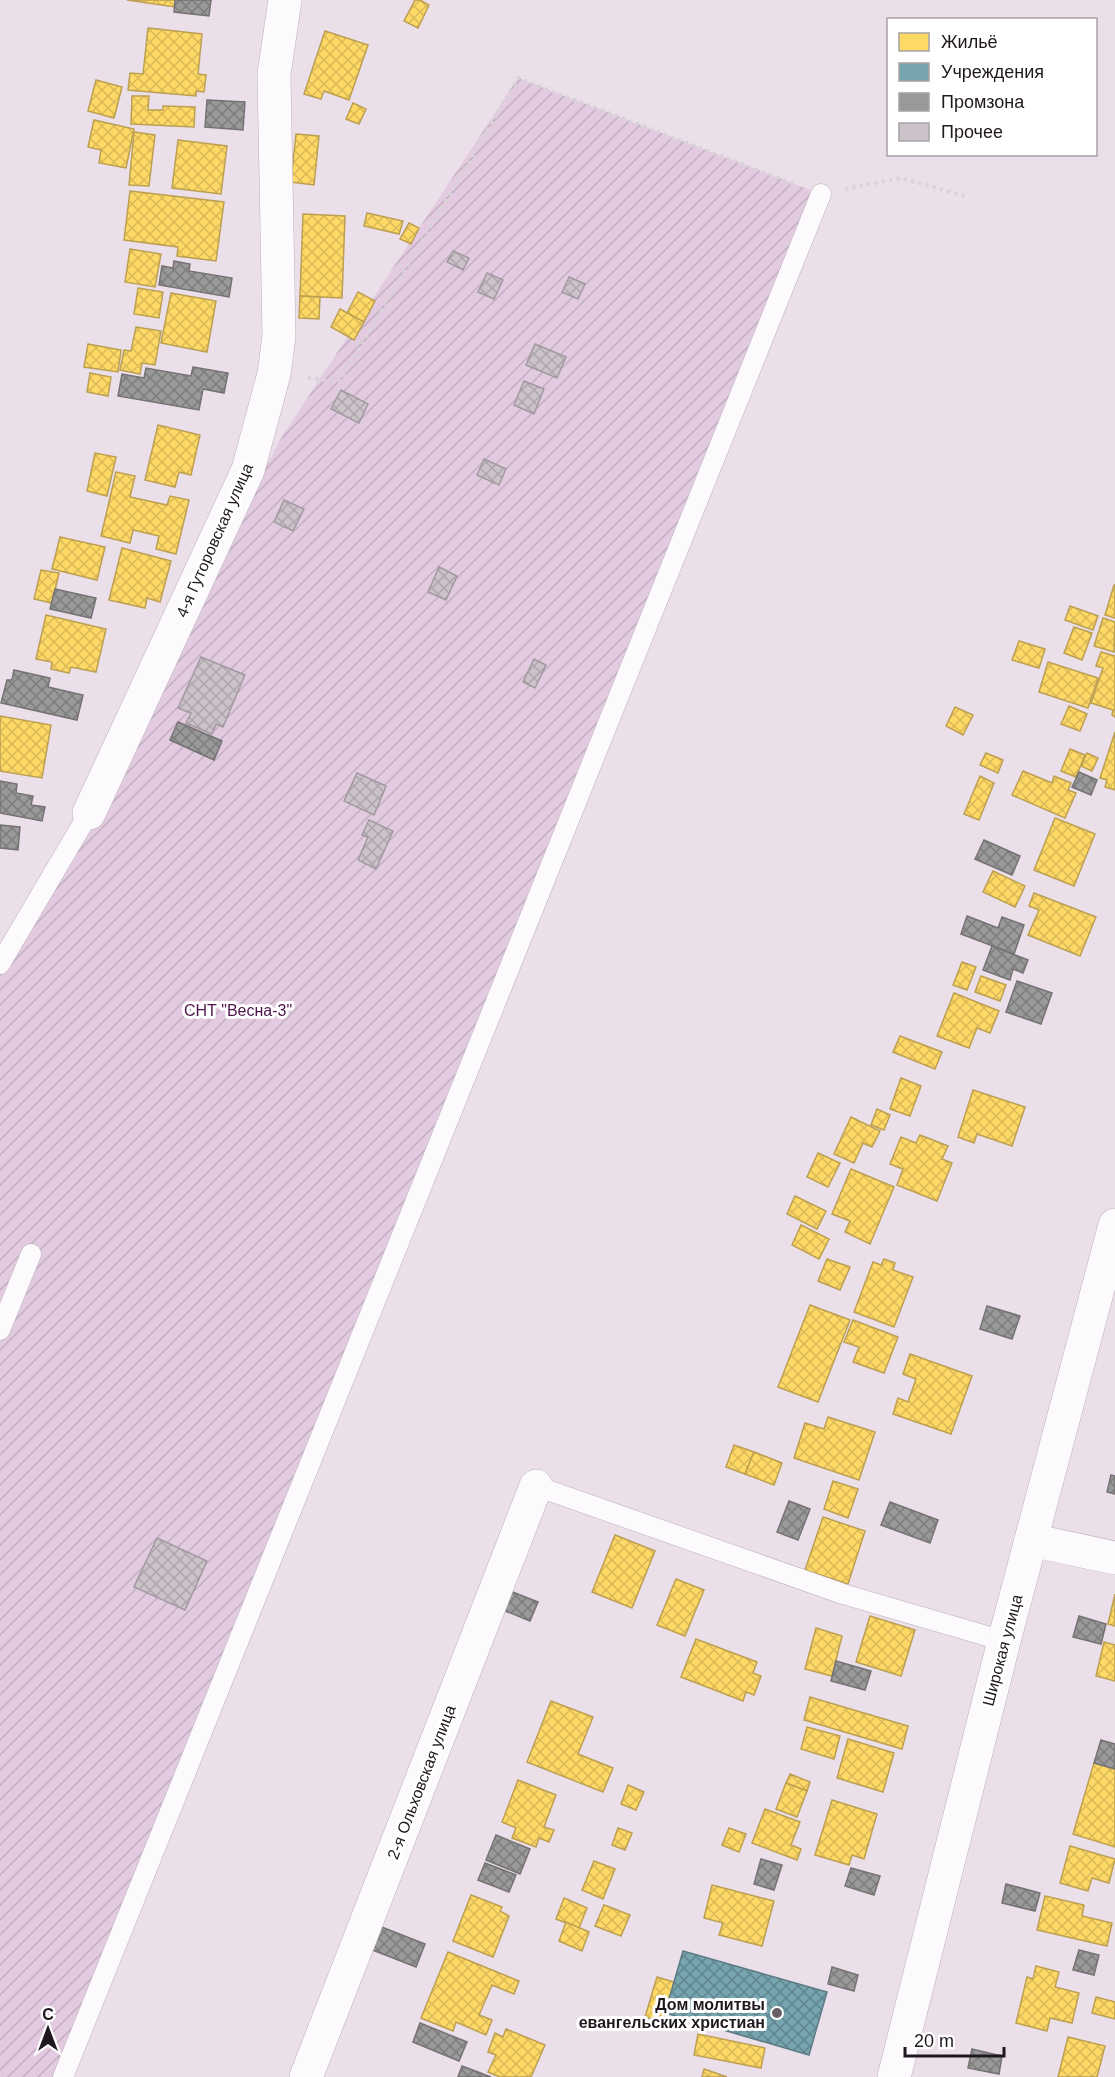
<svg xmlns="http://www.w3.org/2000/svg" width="1115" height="2077" viewBox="0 0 1115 2077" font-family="Helvetica,sans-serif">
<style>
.garden{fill:url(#garden-furrows)}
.homes{fill:url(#homes-cross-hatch);stroke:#bc9f51;stroke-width:1.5}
.public{fill:url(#public-cross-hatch);stroke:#5c7b84;stroke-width:1.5}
.industry{fill:url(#industry-cross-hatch);stroke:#757274;stroke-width:1.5}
.building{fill:url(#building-cross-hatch);stroke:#a299a1;stroke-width:1.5}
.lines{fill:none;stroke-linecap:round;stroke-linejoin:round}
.service-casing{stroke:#bab1b8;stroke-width:21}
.minor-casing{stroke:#bab1b8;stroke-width:34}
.tertiary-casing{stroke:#bab1b8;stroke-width:34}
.path{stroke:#d7d3d6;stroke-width:4;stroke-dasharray:3 4.5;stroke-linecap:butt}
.service{stroke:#fcfafc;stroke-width:20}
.minor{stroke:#fcfafc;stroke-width:33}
.tertiary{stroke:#fcfafc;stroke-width:33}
.poi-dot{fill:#675e66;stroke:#fff;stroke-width:2}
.labels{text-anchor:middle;stroke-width:6;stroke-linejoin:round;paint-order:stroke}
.street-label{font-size:16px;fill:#20181f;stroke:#fff}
.park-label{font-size:16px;fill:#4e154b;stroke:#fff}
.poi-label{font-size:16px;font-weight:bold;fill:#20181f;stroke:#fff;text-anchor:end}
</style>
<defs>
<pattern id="garden-furrows" width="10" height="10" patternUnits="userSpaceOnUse" patternTransform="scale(1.5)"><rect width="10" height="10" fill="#e2cbe0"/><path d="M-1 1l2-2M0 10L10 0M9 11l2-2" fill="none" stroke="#c2aec0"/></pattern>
<pattern id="homes-cross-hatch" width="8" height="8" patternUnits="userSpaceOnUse" patternTransform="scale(1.5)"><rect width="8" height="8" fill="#ffd966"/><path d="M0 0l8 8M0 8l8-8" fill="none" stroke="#daba58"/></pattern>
<pattern id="public-cross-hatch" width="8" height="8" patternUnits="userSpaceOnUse" patternTransform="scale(1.5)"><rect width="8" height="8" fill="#76a5af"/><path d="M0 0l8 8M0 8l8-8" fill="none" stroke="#60858e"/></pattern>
<pattern id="industry-cross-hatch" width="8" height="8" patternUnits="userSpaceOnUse" patternTransform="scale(1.5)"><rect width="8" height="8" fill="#999"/><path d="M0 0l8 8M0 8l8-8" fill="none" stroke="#7c7c7c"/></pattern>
<pattern id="building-cross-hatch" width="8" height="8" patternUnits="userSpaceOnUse" patternTransform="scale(1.5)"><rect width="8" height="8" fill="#cbc2ca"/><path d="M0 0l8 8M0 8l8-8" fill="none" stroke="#aea6ad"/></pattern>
</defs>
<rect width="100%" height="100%" fill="#ebdfea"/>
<path class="garden" d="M518,78L821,194L63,2077H0V945L81,809L283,435Z"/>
<g class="homes">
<path d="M127,0H175V7Z"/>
<path d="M415,0H420L429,5L418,28L404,21Z"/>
<path d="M148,28L202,34L198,74L206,75L204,92L196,91V96L128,90L130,73L143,74Z"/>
<path d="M325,31L368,45L349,100L324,91L321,99L304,94Z"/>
<path d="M96,80L122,87L114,118L88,111Z"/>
<path d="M132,96H149L148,110H163V106L195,107L194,127L131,124Z"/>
<path d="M353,103L366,109L359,124L346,119Z"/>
<path d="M94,120L134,129L126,168L99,163L101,150L88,147Z"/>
<path d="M134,132L155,135L149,186L129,185Z"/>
<path d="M296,134L319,136L314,185L291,182Z"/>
<path d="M178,140L227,146L221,194L172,188Z"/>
<path d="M130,191L224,202L216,261L177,256L178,247L124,240Z"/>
<path d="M367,213L403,221L399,234L364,226Z"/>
<path d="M303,214L345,216L342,298L300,296Z"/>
<path d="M409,223L419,228L411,244L400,239Z"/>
<path d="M130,249L161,254L155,287L125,282Z"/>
<path d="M138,288L163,292L159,318L134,314Z"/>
<path d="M358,292L375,301L364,322L347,313Z"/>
<path d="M171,293L216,301L207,352L161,343Z"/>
<path d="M300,296L320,297L319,319L299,318Z"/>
<path d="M340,309L364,322L354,340L331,327Z"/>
<path d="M136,327L161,331L155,365L142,363L140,374L120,370L124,350L131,351Z"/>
<path d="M88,344L121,350L118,372L84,367Z"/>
<path d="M90,373L111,377L108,396L87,392Z"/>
<path d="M158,425L200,435L191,475L179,472L175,487L145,480Z"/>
<path d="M95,453L116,457L107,496L87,491Z"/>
<path d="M116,472L135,476L130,497L167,505L170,496L189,500L176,554L156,549L159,536L133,530L130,543L101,536Z"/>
<path d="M60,537L105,547L97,580L52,569Z"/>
<path d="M122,548L171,561L160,602L147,598L145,608L109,600Z"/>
<path d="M41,570L59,573L52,603L34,599Z"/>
<path d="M1114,585H1115V618L1105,615Z"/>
<path d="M1070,606L1098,616L1093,630L1065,620Z"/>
<path d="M46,615L106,629L96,672L71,667L69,673L51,669L52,662L36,659Z"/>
<path d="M1103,618L1115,622L1114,652L1094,646Z"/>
<path d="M1074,627L1092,633L1082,660L1064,653Z"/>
<path d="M1019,641L1045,649L1039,668L1012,660Z"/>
<path d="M1101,652L1115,656V717L1112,715L1113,710L1091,703L1103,668L1096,666Z"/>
<path d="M1048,662L1098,678L1088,708L1039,692Z"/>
<path d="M1069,706L1087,714L1080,731L1061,724Z"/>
<path d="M955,707L973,715L963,735L946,726Z"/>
<path d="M0,716L51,725L42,778L0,771Z"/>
<path d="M1115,732V790L1105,787L1107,780L1100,778Z"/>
<path d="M1070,749L1085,755L1076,777L1061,771Z"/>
<path d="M986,753L1003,760L998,773L980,765Z"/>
<path d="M1087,753L1098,758L1092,771L1081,766Z"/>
<path d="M1023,771L1052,783L1054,776L1071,783L1068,790L1076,793L1065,818L1012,795Z"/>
<path d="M980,776L994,783L979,820L964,814Z"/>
<path d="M1055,818L1095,834L1074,886L1034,870Z"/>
<path d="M993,871L1025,886L1015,907L983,892Z"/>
<path d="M1034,893L1096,917L1080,956L1028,935L1039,910L1029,906Z"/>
<path d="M962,962L976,967L967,990L953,985Z"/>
<path d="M981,976L1006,985L1000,1001L975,992Z"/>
<path d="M954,993L999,1011L990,1033L977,1028L969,1048L937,1036Z"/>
<path d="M900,1036L942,1052L935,1069L893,1052Z"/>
<path d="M901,1078L921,1086L910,1116L890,1109Z"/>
<path d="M973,1090L1025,1107L1012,1146L977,1134L974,1143L958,1137Z"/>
<path d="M877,1109L890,1115L884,1130L871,1125Z"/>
<path d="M851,1117L880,1131L872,1147L863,1143L854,1163L834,1154Z"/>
<path d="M920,1135L948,1146L942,1159L952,1163L937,1201L897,1185L903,1169L890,1164L901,1137L916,1143Z"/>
<path d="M818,1153L840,1163L828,1187L807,1177Z"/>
<path d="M851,1169L894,1187L870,1244L845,1232L850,1221L832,1214Z"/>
<path d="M795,1196L826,1211L817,1229L787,1214Z"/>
<path d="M801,1225L829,1239L819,1259L792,1245Z"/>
<path d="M827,1259L850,1267L840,1290L818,1281Z"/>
<path d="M884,1259L895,1263L893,1270L913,1277L894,1327L854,1312L873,1262L881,1265Z"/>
<path d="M810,1305L850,1320L818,1402L778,1387Z"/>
<path d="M853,1320L898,1337L884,1373L853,1362L859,1347L844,1342Z"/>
<path d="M910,1354L972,1376L951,1434L893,1414L898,1398L908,1402L916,1379L903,1374Z"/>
<path d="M828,1417L875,1432L859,1480L794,1458L805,1423L824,1429Z"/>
<path d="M734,1445L754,1452L745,1474L726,1467Z"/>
<path d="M754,1452L782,1463L774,1485L745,1474Z"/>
<path d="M833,1481L858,1489L848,1518L824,1509Z"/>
<path d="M823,1517L865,1531L848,1584L805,1570Z"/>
<path d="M615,1535L655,1551L632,1608L592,1592Z"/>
<path d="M676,1579L704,1590L685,1636L657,1625Z"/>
<path d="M1115,1594V1626L1108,1624Z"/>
<path d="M870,1616L915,1630L901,1676L856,1662Z"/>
<path d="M816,1628L842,1636L832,1676L805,1669Z"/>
<path d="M696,1639L757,1662L753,1673L761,1676L754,1695L746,1692L743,1701L681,1677Z"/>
<path d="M1104,1642L1115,1645V1681L1096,1676Z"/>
<path d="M810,1697L908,1726L902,1749L804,1720Z"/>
<path d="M551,1701L593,1717L578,1754L613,1768L603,1792L527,1762Z"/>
<path d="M807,1727L840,1736L834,1759L801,1749Z"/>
<path d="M848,1739L894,1753L883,1792L837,1778Z"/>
<path d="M1094,1763L1115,1769V1847L1073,1834Z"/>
<path d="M790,1774L810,1782L807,1791L786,1783Z"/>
<path d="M518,1780L556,1795L544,1827L554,1830L549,1842L539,1838L536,1847L512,1838L516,1828L502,1822Z"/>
<path d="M786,1783L807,1791L797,1817L776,1809Z"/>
<path d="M628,1785L644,1792L636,1810L621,1804Z"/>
<path d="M832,1800L877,1814L864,1859L852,1855L849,1865L815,1855Z"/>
<path d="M765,1809L800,1822L791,1845L801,1849L797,1860L752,1843Z"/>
<path d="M618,1828L632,1833L625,1850L612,1845Z"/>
<path d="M729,1828L746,1834L739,1852L722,1845Z"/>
<path d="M1070,1846L1115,1859L1109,1883L1092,1878L1088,1891L1060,1883Z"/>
<path d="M594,1861L615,1869L603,1899L582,1890Z"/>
<path d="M712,1885L774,1901L762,1946L719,1935L723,1923L704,1918Z"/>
<path d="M471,1895L502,1907L500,1911L509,1916L493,1957L453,1941Z"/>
<path d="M1045,1896L1084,1905L1082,1916L1112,1923L1107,1946L1037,1930Z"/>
<path d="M564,1898L587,1908L579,1928L556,1919Z"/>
<path d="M604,1905L630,1915L621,1936L595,1926Z"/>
<path d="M566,1922L589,1932L582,1951L559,1941Z"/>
<path d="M448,1952L519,1981L514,1994L492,1985L479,2015L492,2020L486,2035L456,2022L453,2031L421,2018Z"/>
<path d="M1036,1966L1059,1972L1055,1987L1079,1993L1072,2023L1050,2018L1047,2031L1016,2023L1027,1977L1033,1979Z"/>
<path d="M657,1977L674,1982L663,2022L645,2017Z"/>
<path d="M1096,1997L1115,2002V2019L1092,2013Z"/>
<path d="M506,2029L545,2045L531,2077H500L488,2072L496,2055L488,2052L495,2033L503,2037Z"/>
<path d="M698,2034L765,2048L761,2068L694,2055Z"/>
<path d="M1068,2037L1105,2046L1097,2077H1058Z"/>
<path d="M704,2069L727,2077H702Z"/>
</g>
<path class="public" d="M683,1951L827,1992L809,2055L665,2013Z"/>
<g class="industry">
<path d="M175,0H211L209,16L174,12Z"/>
<path d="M207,100L245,102L243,130L205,127Z"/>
<path d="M174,261L190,264L189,271L232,278L229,297L159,285L162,266L173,268Z"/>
<path d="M193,367L228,373L224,393L203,389L199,410L118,396L122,374L144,378L146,368L191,376Z"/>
<path d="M55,589L96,598L91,618L50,609Z"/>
<path d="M14,670L50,678L48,687L83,695L77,720L1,703L7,680H12Z"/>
<path d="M178,722L222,741L214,760L170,740Z"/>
<path d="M1079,772L1097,780L1091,795L1072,787Z"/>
<path d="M0,781L17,784L16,793L33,796L31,805L45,807L42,821L0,813Z"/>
<path d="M0,825L20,827L18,850L0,848Z"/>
<path d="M984,840L1020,856L1012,875L975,859Z"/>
<path d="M967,916L998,928L1002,917L1024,925L1014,954L961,934Z"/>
<path d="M992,946L1028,960L1023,973L1013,969L1010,980L983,970Z"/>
<path d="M1017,981L1052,993L1041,1024L1006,1012Z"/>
<path d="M987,1306L1020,1316L1012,1339L980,1329Z"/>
<path d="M1111,1475L1115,1476V1494L1107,1492Z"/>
<path d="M789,1501L810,1509L798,1540L777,1532Z"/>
<path d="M890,1502L938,1520L930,1543L881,1525Z"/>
<path d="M510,1591L538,1602L530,1621L503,1610Z"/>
<path d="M1079,1616L1106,1624L1101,1644L1073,1637Z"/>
<path d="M836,1661L871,1671L865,1690L831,1681Z"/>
<path d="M1101,1740L1115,1744V1769L1094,1763Z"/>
<path d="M496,1835L530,1849L520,1874L486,1860Z"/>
<path d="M761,1859L782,1865L774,1890L754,1884Z"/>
<path d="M485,1863L516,1875L509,1892L478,1880Z"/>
<path d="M851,1868L880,1876L874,1895L845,1886Z"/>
<path d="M1006,1884L1040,1893L1035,1911L1002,1903Z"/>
<path d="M379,1926L425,1944L416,1967L370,1949Z"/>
<path d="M1079,1950L1099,1955L1094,1975L1073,1970Z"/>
<path d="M832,1967L858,1975L854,1991L828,1984Z"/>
<path d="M420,2023L467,2042L459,2061L413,2042Z"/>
<path d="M972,2049L1002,2056L999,2074L968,2068Z"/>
<path d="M462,2066L491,2077H458Z"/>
</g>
<g class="building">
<path d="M453,251L469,258L463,270L447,262Z"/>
<path d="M487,273L503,280L494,299L478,292Z"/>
<path d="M569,277L585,284L578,299L562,292Z"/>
<path d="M535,344L566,357L557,378L526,365Z"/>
<path d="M524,381L544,389L534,414L514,405Z"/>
<path d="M341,390L368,404L359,423L331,409Z"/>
<path d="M484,459L506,469L499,485L477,475Z"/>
<path d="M284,500L304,509L293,531L274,522Z"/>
<path d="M439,567L457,576L446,600L428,592Z"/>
<path d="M201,657L245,675L223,727L216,724L212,734L186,723L191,713L178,708Z"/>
<path d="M534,659L546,665L535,688L523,682Z"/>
<path d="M357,773L386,786L374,815L344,801Z"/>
<path d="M369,820L393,831L376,869L358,860L368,837L362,835Z"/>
<path d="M157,1538L207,1561L185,1610L134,1587Z"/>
</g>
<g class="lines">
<defs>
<g id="service">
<path d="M0,964L89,813"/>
<path d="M0,1330L31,1254"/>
<path d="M536,1486L843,1594L1004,1641"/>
<path d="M63,2077L821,194"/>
</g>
<g id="minor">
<path d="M89,813L248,470L274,374L279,336L274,74L285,0"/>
<path d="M1031,1540L1115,1558"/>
<path d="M306,2077L536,1486"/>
</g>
<path id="tertiary" d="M894,2077L1004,1641L1115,1225"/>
</defs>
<use href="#service" class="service-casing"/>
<use href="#minor" class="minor-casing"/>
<use href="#tertiary" class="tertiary-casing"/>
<g class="path">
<path d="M845,189L901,178L969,197"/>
<path d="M308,378L340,381L518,78L797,185"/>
</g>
<use href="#service" class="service"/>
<use href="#minor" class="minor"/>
<use href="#tertiary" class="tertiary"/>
</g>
<circle class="poi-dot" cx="777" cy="2013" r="6"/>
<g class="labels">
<g class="street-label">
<text transform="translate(214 540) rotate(-66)" y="6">4-я Гуторовская улица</text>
<text transform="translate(1002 1650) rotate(-75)" y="6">Широкая улица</text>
<text transform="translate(421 1782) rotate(-69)" y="6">2-я Ольховская улица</text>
</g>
<g class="park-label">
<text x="238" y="1016">СНТ "Весна-3"</text>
</g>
<g class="poi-label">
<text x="765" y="2010">Дом молитвы<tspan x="765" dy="18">евангельских христиан</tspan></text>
</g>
</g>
<rect x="887" y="18" width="210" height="138" fill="#ffffff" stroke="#a6a3a5" stroke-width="1.5"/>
<rect x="899" y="33" width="30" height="18" fill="#ffd966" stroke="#a6a3a5" stroke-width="1.5"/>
<text x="941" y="48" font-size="18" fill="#20181f">Жильё</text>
<rect x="899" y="63" width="30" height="18" fill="#76a5af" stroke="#a6a3a5" stroke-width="1.5"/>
<text x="941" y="78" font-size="18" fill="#20181f">Учреждения</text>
<rect x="899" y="93" width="30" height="18" fill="#999999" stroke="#a6a3a5" stroke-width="1.5"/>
<text x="941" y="108" font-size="18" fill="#20181f">Промзона</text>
<rect x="899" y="123" width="30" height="18" fill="#cbc2ca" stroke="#a6a3a5" stroke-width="1.5"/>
<text x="941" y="138" font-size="18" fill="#20181f">Прочее</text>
<g transform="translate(48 2029)" stroke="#ffffff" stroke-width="4.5" paint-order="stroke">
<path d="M0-4.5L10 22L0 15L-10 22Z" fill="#20181f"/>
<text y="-9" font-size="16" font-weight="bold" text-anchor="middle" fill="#20181f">С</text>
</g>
<path d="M905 2047v9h99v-9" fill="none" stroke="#20181f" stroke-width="3"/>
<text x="914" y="2047" font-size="18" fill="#20181f" stroke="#ffffff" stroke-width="4.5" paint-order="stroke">20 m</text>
</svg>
